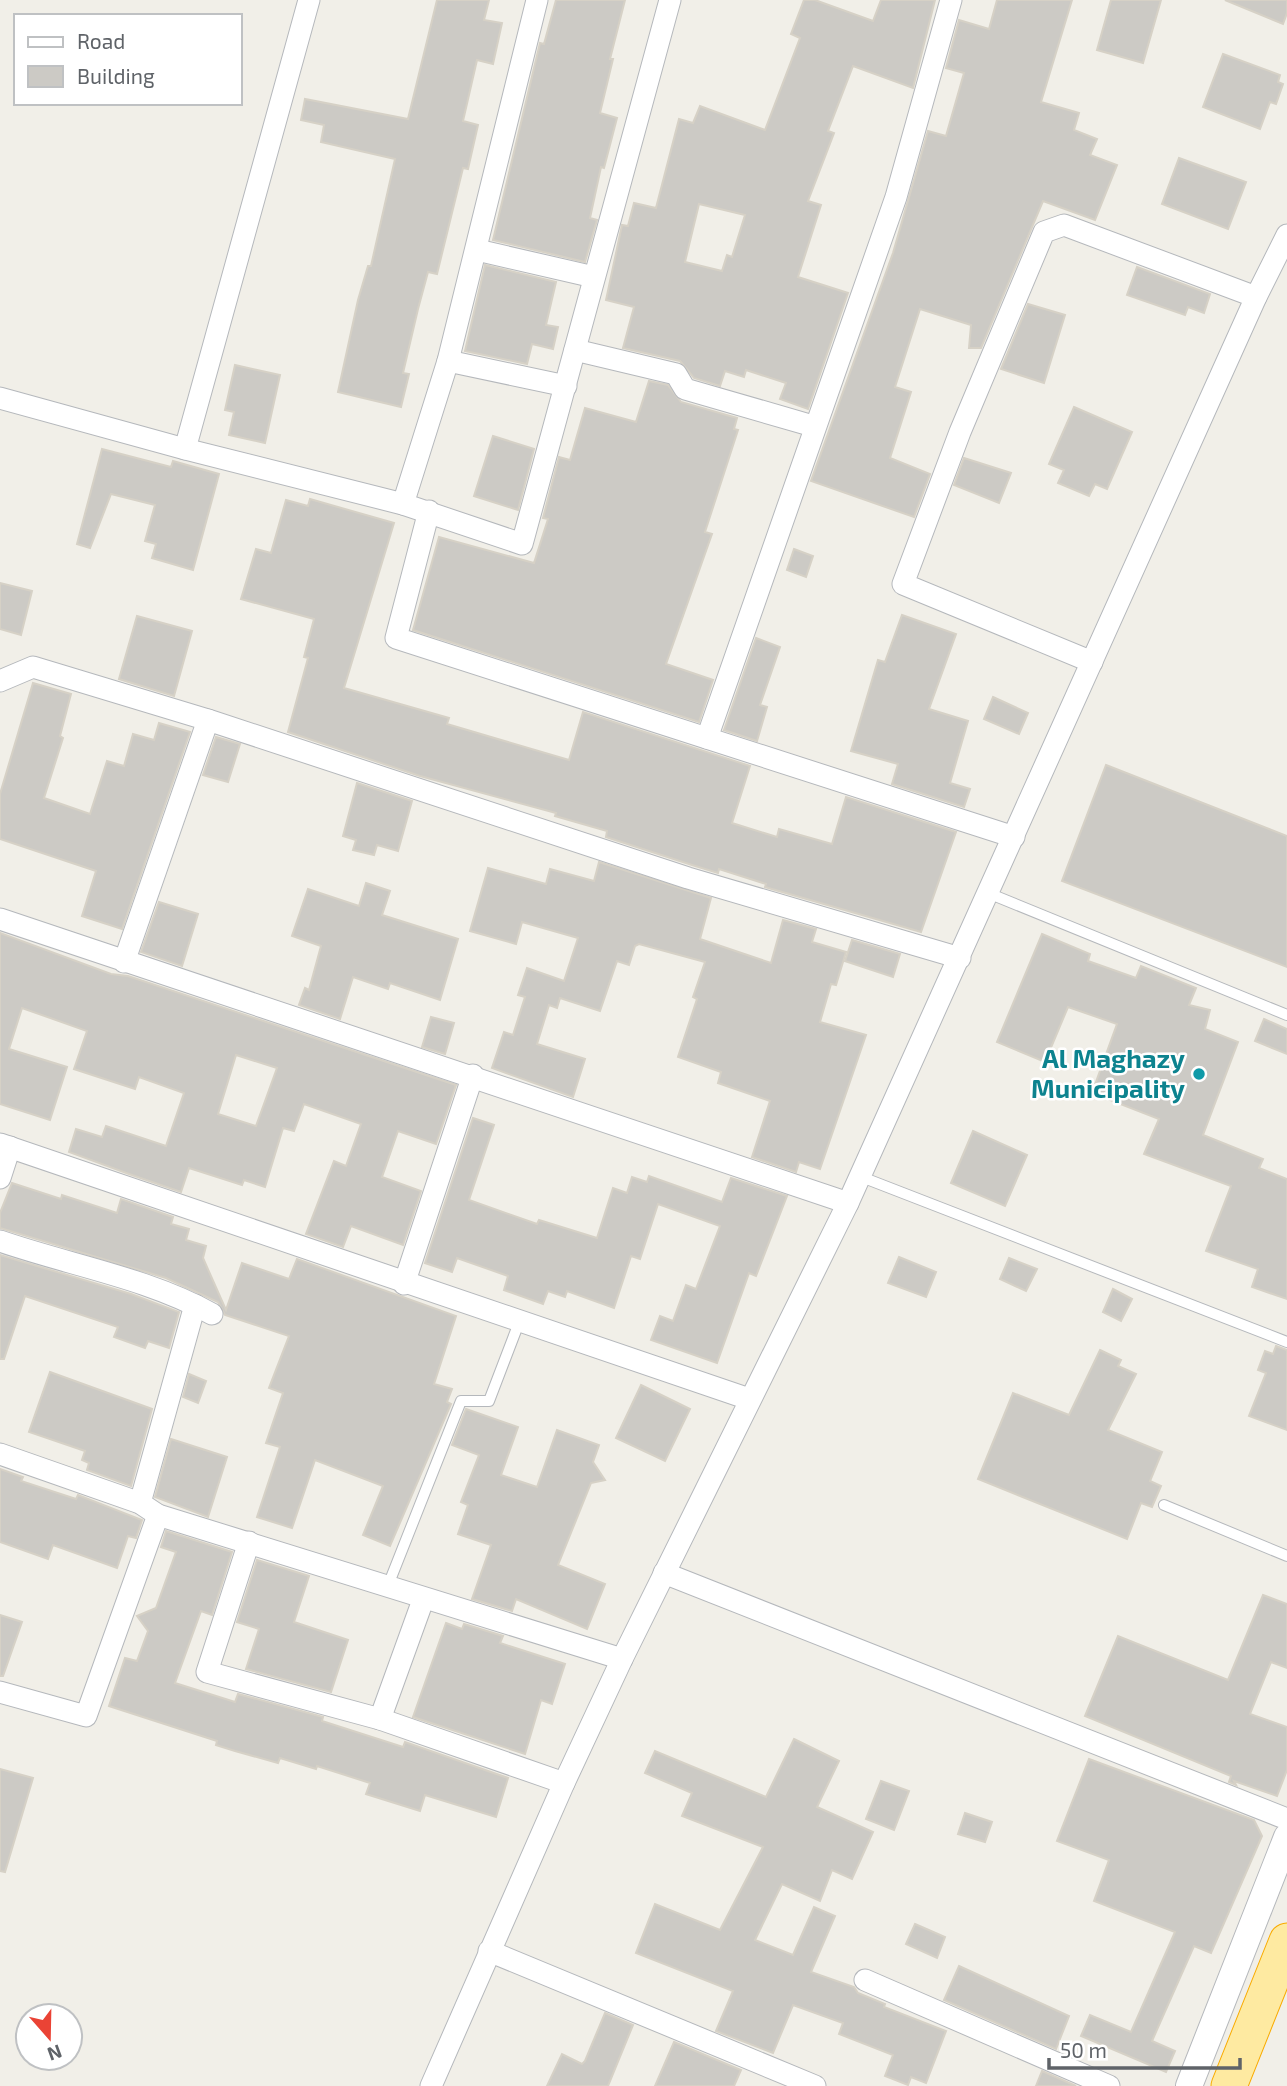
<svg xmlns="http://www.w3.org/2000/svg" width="1287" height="2086" viewBox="0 0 1287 2086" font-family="'Exo 2',sans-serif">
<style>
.building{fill:#cccac5;stroke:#d6d1c6;stroke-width:2;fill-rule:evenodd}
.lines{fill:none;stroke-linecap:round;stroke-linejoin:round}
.service-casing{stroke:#b5b8bc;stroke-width:12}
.minor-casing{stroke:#b5b8bc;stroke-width:23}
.tertiary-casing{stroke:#b5b8bc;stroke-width:28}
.trunk-casing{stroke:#f9ab00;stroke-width:37}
.service{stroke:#fff;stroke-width:10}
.minor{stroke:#fff;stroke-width:21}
.tertiary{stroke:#fff;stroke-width:26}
.trunk{stroke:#feeaa1;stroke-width:35}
.culture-dot{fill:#0f9aa8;stroke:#fff;stroke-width:2.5}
.labels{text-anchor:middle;stroke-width:5;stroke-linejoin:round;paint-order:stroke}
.culture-label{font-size:26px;font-weight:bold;fill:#0d838f;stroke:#fff;text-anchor:end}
</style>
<rect width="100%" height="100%" fill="#f1efe8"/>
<g class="building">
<path d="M437,0H489L484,20L502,23L493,64L477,60L463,121L478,125L468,169L463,168L437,274L428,272L418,309L403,373L409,374L401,407L338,392L358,300L368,266H371L395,159L321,142L324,125L301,120L305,99L408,119Z"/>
<path d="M556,0H625L610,59H613L600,113L617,118L604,168L601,167L590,218L597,220L585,262L493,240L540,43L544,44Z"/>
<path d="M804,0H815L873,21L881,0H935L913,88L853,66L828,131L834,133L808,201L821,205L798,277L848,293L808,409L780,399L786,383L746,370L744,377L725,371L720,386L694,378L680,361L623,348L634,307L606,300L622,225L628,226L634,203L656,208L679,119L693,123L700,106L765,130L800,38L791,34ZM699,204L745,215L732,257L727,255L722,271L685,262Z"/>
<path d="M997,0H1072L1041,102L1079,113L1074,130L1097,139L1090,155L1117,165L1095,220L1043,201L981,348H969L971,325L920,309L895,387L911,392L890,458L930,474L914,517L811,481L893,253L928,131L946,136L964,73L946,68L959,20L989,29Z"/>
<path d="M1111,0H1161L1143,63L1097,50Z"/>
<path d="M1225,0H1287V13L1283,24Z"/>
<path d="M1223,54L1280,75L1278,82L1283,84L1276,104L1270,102L1260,129L1203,107Z"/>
<path d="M1179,158L1246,182L1228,229L1162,204Z"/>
<path d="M485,265L556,282L546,325L558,327L553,349L532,344L527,364L465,351Z"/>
<path d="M1137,267L1210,294L1204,313L1188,307L1185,315L1127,295Z"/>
<path d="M1028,304L1065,315L1044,383L1001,369Z"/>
<path d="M235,365L280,375L265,443L229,435L234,412L225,410Z"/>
<path d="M649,381L668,385L681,402L737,418L734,429L738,430L705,532L712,534L666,664L713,680L699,722L413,630L439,537L534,563L548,519L543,518L559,457L570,460L585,408L636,422Z"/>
<path d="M1074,407L1132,432L1107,489L1095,484L1089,496L1058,483L1064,470L1049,464Z"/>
<path d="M493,436L534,449L518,510L474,496Z"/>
<path d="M102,449L171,467L173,461L219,474L193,570L152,558L156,544L145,541L155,505L111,494L90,548L77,544Z"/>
<path d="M964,458L1011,473L999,503L954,485Z"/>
<path d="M310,499L394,523L344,688L449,718L447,724L569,760L583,712L750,766L732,823L777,837L779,829L832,844L846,797L956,832L921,932L765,887L766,884L719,869L718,873L692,865L606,837L607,831L555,816L556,813L420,776L288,732L308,658L304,657L314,619L241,599L256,549L271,553L286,500L308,506Z"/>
<path d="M794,549L813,556L806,577L787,570Z"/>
<path d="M0,583L32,591L21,635L0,629Z"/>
<path d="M902,615L956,634L929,709L968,721L950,783L970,789L964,807L892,784L898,764L851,751L878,660L885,662Z"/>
<path d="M137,616L192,631L174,696L119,679Z"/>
<path d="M756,638L780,647L760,705L767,707L757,741L724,730Z"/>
<path d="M33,683L71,694L60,736L63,738L44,798L90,814L107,761L124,766L133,734L154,740L159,723L190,732L122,929L82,916L96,871L0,839V794Z"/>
<path d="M993,697L1028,713L1019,734L984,719Z"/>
<path d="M216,737L240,744L228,782L203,775Z"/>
<path d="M1106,765L1287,836V967L1062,881Z"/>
<path d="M357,783L412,801L398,851L377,845L374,855L353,850L356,840L343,836Z"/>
<path d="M599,862L711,898L700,939L771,963L783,920L816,929L812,942L846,952L836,985L831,984L820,1022L866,1035L820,1169L799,1162L796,1172L752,1157L770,1101L718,1083L721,1072L678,1057L697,999L693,997L705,962L639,944L635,946L629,965L617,961L600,1011L560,998L557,1008L549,1005L537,1044L585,1059L573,1097L492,1068L504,1032L513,1035L525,997L518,995L527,968L564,981L578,938L522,922L516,944L470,931L488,868L546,884L550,869L594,881Z"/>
<path d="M366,883L390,891L382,915L458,939L440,1000L390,983L388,989L353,977L340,1019L299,1005L305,988L309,990L321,946L292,936L308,889L359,906Z"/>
<path d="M159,902L198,914L182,966L141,952Z"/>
<path d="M0,933L111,974L128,976L456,1085L436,1144L398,1131L382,1177L421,1191L403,1245L351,1226L343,1247L306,1234L334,1161L346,1166L361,1124L304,1104L294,1131L283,1128L265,1187L244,1180L242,1185L189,1168L181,1192L129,1174L69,1152L76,1129L102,1137L106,1126L166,1146L184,1093L139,1077L135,1089L74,1069L87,1031L22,1008L9,1049L67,1067L50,1120L0,1104ZM236,1055L277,1068L256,1126L218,1114Z"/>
<path d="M1042,934L1090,954L1088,961L1136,978L1141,966L1196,988L1189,1005L1210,1010L1205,1029L1238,1042L1203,1135L1263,1159L1259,1168L1287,1179V1299L1252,1287L1258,1269L1206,1251L1231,1186L1144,1154L1159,1119L1092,1093L1117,1024L1068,1007L1045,1062L997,1042Z"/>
<path d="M852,940L900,954L893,977L845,961Z"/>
<path d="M431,1017L454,1023L445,1054L422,1047Z"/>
<path d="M1264,1019L1287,1029V1054L1255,1041Z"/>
<path d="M473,1118L494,1125L469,1200L537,1224L539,1220L597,1238L613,1188L627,1193L632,1177L647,1182L649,1176L722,1202L731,1178L787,1196L756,1276L749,1273L717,1363L651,1340L660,1316L673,1321L686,1285L696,1289L720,1226L658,1204L640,1259L631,1256L614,1308L567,1291L565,1297L548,1291L543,1304L504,1290L508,1276L457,1258L452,1272L425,1263Z"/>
<path d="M973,1131L1027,1155L1005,1206L951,1183Z"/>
<path d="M12,1183L61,1199L62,1195L117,1213L121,1199L173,1217L171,1224L189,1229L186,1240L206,1246L203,1258L226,1310L242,1263L289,1279L297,1259L456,1316L434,1384L452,1389L447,1402L451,1404L390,1546L363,1535L383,1486L315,1460L292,1528L257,1517L280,1447L266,1443L283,1393L269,1388L289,1336L225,1315L218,1302L166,1278L0,1228V1213Z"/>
<path d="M0,1255L131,1294L179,1312L169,1348L148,1341L145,1348L114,1337L118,1327L25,1296L4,1359H0Z"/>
<path d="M899,1257L936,1272L926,1297L888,1283Z"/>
<path d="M1009,1258L1037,1269L1026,1291L1000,1279Z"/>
<path d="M1113,1289L1132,1299L1121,1321L1103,1312Z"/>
<path d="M1276,1346L1287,1350V1430L1249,1416L1266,1373L1258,1370L1265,1351L1273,1354Z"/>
<path d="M1100,1350L1121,1360L1118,1366L1136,1374L1108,1430L1162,1452L1150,1481L1161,1486L1152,1507L1141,1503L1127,1539L978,1479L1013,1393L1069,1415Z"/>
<path d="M50,1372L152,1409L131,1486L87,1470L89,1463L82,1460L85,1451L29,1432Z"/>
<path d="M189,1374L206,1381L198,1403L183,1397Z"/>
<path d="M641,1385L690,1409L665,1461L616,1438Z"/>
<path d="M466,1409L518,1427L501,1475L537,1487L557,1430L599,1445L593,1462L605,1480L591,1483L558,1565L605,1584L587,1629L516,1599L512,1611L472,1599L491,1545L458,1534L468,1505L461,1502L479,1455L452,1445Z"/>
<path d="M171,1439L227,1457L208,1517L155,1497Z"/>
<path d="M0,1469L23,1477L21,1481L76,1499L78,1495L142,1520L136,1538L128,1536L117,1568L53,1545L48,1559L0,1542Z"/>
<path d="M166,1531L232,1552L212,1615L201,1611L175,1683L235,1702L238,1694L323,1717L322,1721L403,1747L405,1742L508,1778L496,1817L425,1795L420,1811L366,1794L370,1783L317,1766L316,1769L280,1758L278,1763L235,1751L216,1745L217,1741L109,1706L125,1658L137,1661L148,1631L137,1616L156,1608L176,1552L161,1547Z"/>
<path d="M257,1560L309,1576L294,1622L348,1640L331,1692L246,1669L259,1629L237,1622Z"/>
<path d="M1263,1595L1287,1604V1668L1271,1662L1250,1714L1287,1727V1770L1277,1796L1234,1781L1236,1785L1229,1782L1231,1776L1085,1716L1118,1636L1228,1680Z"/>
<path d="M0,1615L22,1622L3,1676H0Z"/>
<path d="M446,1623L462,1629L464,1624L503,1636L500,1643L565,1664L552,1704L541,1700L525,1754L413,1717Z"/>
<path d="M794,1739L839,1761L817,1807L873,1832L852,1879L832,1870L820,1901L782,1884L755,1940L793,1955L814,1907L835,1916L811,1972L854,1987L858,1993L885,2004L884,2007L946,2031L926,2083L911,2077L908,2085L885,2076L893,2055L839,2034L843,2023L793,2005L773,2053L716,2031L733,1991L636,1953L655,1904L720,1930L763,1847L682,1816L692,1793L645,1773L655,1751L766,1797Z"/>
<path d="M1089,1759L1254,1820L1262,1836L1211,1953L1194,1946L1152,2041L1175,2051L1166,2072L1081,2036L1090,2015L1131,2032L1175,1932L1094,1901L1109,1860L1057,1841Z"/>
<path d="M0,1769L33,1778L5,1872L0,1871Z"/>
<path d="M881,1781L909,1791L894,1830L866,1819Z"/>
<path d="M965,1813L992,1822L985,1842L958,1834Z"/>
<path d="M915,1924L945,1937L937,1958L906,1944Z"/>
<path d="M959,1966L1069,2016L1056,2049L944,2000Z"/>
<path d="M605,2013L633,2025L608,2086H547L562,2054L582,2064L585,2061Z"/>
<path d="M674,2042L741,2070L734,2086H655Z"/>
<path d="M1042,2071L1076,2086H1036Z"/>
</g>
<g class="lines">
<defs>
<g id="service">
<path d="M988,893L1287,1015"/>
<path d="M859,1176L1287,1342"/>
<path d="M1164,1505L1287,1556"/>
<path d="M387,1588L461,1401H489L520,1320"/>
</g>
<g id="minor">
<path d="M477,250L594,277"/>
<path d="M575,350L676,374L685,389L813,426"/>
<path d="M448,361L566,386"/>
<path d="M0,398L185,449L403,504L522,544L670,0"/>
<path d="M185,449L309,0"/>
<path d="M403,504L448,361L537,0"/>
<path d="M429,511L396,638L1014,837"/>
<path d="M1092,662L903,584L960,432L1044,232L1064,225L1256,297"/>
<path d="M0,681L33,667L208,720L688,878L960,958"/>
<path d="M707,738L896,197L951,0"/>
<path d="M0,919L848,1203"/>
<path d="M124,962L208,720"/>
<path d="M0,1144L749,1399"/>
<path d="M0,1178L10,1147"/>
<path d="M0,1241C69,1265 148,1278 212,1314"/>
<path d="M404,1284L473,1075"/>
<path d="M0,1454L140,1503L158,1515L622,1659"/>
<path d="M140,1503L195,1305"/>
<path d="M249,1542L207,1672L380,1719L564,1783"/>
<path d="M664,1573L1287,1819"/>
<path d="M0,1692L86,1716L158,1515"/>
<path d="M380,1719L423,1600"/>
<path d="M489,1951L815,2086"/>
<path d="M865,1980L1109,2086"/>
<path d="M431,2086L564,1783L622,1659L848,1203L1256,297L1287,235"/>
</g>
<path id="tertiary" d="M1189,2086L1287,1837"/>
<path id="trunk" d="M1229,2086L1287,1941"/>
</defs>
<use href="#service" class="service-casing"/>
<use href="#minor" class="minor-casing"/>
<use href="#tertiary" class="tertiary-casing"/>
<use href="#trunk" class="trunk-casing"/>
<use href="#service" class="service"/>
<use href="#minor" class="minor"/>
<use href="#tertiary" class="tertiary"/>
<use href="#trunk" class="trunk"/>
</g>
<circle class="culture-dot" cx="1199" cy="1074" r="7"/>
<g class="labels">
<g class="culture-label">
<text x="1185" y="1068">Al Maghazy<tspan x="1185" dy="30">Municipality</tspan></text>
</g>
</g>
<rect x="14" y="14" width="228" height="91" fill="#ffffff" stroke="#bfc1c3" stroke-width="2"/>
<rect x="28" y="37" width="35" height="10" fill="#ffffff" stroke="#bfc1c3" stroke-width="2"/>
<text x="77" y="49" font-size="21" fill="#5f6368">Road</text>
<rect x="28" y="66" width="35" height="21" fill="#cccac5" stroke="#bfc1c3" stroke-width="2"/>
<text x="77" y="84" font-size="21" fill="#5f6368">Building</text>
<g transform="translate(49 2037) rotate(160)"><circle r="33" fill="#ffffff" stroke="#bfc1c3" stroke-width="2"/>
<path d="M0-5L12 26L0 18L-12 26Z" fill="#ea4335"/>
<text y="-10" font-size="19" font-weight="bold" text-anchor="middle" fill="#5f6368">N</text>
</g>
<path d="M1049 2058v10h191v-10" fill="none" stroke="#5f6368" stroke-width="3.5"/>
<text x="1060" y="2058" font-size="21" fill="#5f6368" stroke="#ffffff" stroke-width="5" paint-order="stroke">50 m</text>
</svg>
